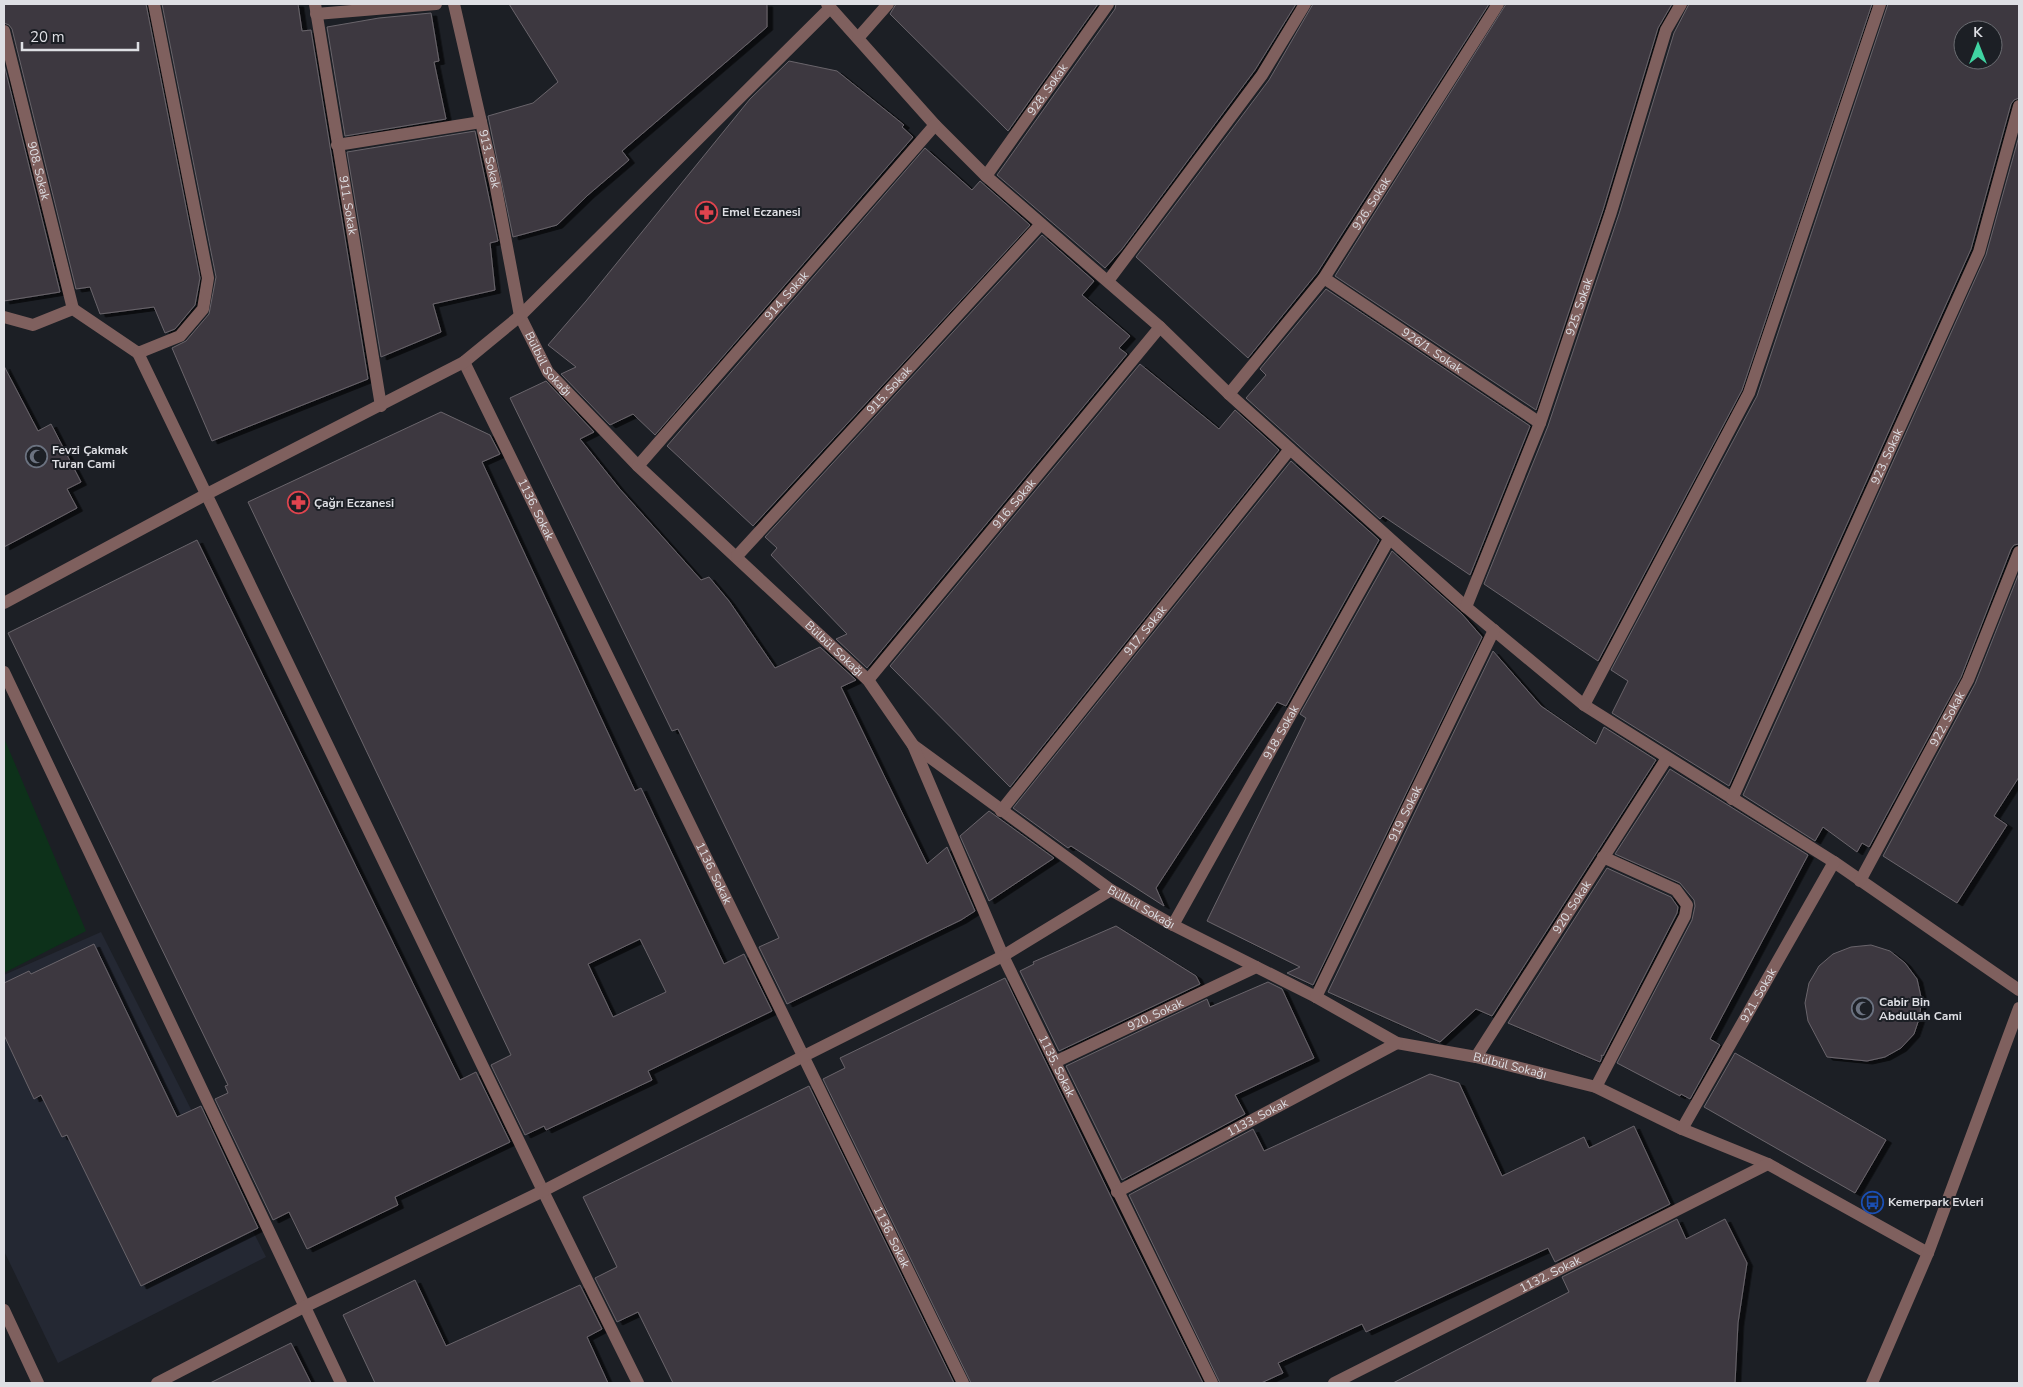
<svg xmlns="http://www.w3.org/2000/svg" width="2023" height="1387" viewBox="0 0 2023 1387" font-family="'Nunito Sans',sans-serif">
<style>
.built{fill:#242833}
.green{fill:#0d311a}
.building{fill:#3e3940;stroke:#69646b;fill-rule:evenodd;filter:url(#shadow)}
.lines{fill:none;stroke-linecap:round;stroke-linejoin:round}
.minor{stroke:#7f605e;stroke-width:12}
.labels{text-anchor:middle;stroke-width:4;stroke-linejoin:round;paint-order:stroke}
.street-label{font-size:12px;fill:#dedfe4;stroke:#1c1f25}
.poi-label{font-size:12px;font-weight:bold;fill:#dedfe4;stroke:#1c1f25;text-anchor:start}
</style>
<defs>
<filter id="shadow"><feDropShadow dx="5.5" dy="3" stdDeviation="0" flood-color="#0009"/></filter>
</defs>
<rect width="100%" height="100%" fill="#1c1f25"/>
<path class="built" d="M101,932L266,1257L58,1363L4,1251V975Z"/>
<path class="green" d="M4,738L86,931L4,973Z"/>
<g class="building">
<path d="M4,4H146L200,278L195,305L175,329L165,333L154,307L100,314L90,287L76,289L12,29L9,25L4,23Z"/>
<path d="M162,4H298L302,31L311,30L368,379L212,441L172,348L186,341L209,314L216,277Z"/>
<path d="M509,4H767V27L622,151L629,160L588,195L557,225L513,237L488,116L533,103L558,82Z"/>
<path d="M896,4H1098L1008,131L890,14Z"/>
<path d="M1116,4H1296L1255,70L1122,249L1105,268L997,175L1115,9Z"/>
<path d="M1313,4H1489L1317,273L1248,358L1136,257L1269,80Z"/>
<path d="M1506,4H1672L1658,28L1603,210L1536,410L1335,276Z"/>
<path d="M1689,4H1872L1742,390L1598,661L1484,584L1548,426L1619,214L1674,33Z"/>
<path d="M1888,4H2019V98L2014,100L2011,104L1971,249L1729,786L1612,713L1628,681L1611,670L1757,396ZM1963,30H1993V60H1963Z"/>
<path d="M431,13L439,61L434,62L446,119L345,136L327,27L379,18Z"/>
<path d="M789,61L837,71L904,125L902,127L913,137L655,435L633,414L610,425L561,374L576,367L548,345L586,301L750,99Z"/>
<path d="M4,64L60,292L4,301Z"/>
<path d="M475,131L498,241L490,243L495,290L433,304L441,332L381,357L347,152Z"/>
<path d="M2019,136V544L2014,545L2011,549L1961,677L1869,847L1862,843L1857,852L1823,827L1815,841L1743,795L1986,255Z"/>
<path d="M925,148L972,190L980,181L1030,225L753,526L667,446Z"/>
<path d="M1042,235L1094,281L1082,295L1130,336L1119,348L1127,354L867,668L836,639L847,634L771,555L777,548L765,537Z"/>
<path d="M1326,289L1530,426L1470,575L1383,516L1380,519L1246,398L1266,375L1260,369Z"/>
<path d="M1140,364L1219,429L1235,410L1279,450L1010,787L890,666Z"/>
<path d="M4,366L38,431L51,424L81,482L67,489L77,508L4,547Z"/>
<path d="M546,381L594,432L580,439L619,488L701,580L709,577L729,601L775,668L820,647L856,680L841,687L927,864L947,847L975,911L961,920L787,1004L759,947L779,938L678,729L672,731L510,398Z"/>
<path d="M441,412L490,435L500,454L482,462L635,791L641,788L724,964L744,954L772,1011L648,1071L652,1080L546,1130L544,1126L525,1135L491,1065L511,1055L248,502ZM640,939L666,992L613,1017L588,964Z"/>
<path d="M1291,461L1379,540L1286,706L1277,702L1156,888L1164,906L1071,846L1068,848L1013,808Z"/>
<path d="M197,540L460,1080L476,1072L510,1142L395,1197L398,1205L307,1249L289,1212L273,1220L215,1099L228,1093L225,1086L228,1085L8,633Z"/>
<path d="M1392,551L1462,614L1482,637L1313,985L1287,973L1300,967L1207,921L1306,718L1300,714Z"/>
<path d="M2019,573V777L1994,816L2007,825L1957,903L1883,856L1975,684Z"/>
<path d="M1493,651L1541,706L1596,744L1604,727L1656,760L1492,1016L1476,1009L1440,1042L1328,992Z"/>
<path d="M1670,769L1808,855L1710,1039L1720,1045L1690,1099L1681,1094L1680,1096L1617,1063L1692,920L1695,906L1694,900L1680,883L1615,854Z"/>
<path d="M989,811L1054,858L989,901L960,836Z"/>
<path d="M1607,868L1671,897L1678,907L1677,913L1603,1056L1601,1055L1602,1057L1600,1062L1508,1023Z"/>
<path d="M1116,926L1196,976L1200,984L1059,1051L1020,971L1034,964L1033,962Z"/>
<path d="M94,944L177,1117L201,1106L258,1228L141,1286L67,1135L62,1137L41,1095L34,1099L4,1035V983L29,971L31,974Z"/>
<path d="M1871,945L1890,951L1905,963L1917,979L1921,997L1920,1016L1914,1034L1901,1048L1885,1057L1867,1061L1827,1057L1808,1021L1805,1003L1809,983L1819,966L1833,954L1851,947Z"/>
<path d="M1005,978L1110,1195L1203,1383H971L823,1079L845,1068L840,1058Z"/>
<path d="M1268,982L1282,989L1314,1058L1235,1095L1245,1114L1122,1180L1066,1066L1207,999L1210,1007Z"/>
<path d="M1735,1053L1886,1140L1855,1193L1704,1107Z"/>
<path d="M1430,1074L1459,1083L1502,1176L1584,1137L1589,1148L1634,1126L1670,1204L1555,1262L1548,1248L1366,1332L1362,1324L1278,1363L1283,1373L1261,1383H1220L1129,1195L1253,1129L1264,1151Z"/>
<path d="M809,1086L954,1383H673L638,1312L617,1322L595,1278L617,1267L583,1197Z"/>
<path d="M1677,1219L1686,1239L1725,1219L1747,1263L1738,1323L1735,1383H1393L1569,1292L1562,1277Z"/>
<path d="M415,1280L446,1346L580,1285L602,1329L587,1337L608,1383H375L343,1315Z"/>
<path d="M291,1343L311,1383H210Z"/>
</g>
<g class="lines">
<g class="minor">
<path id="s1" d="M315,4L381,406"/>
<path id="s2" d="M454,4L495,183L520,316L548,372L638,466L868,680L913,745L1111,890L1173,925L1316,997L1397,1043L1476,1057L1596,1087L1682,1129L1768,1164L1928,1253"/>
<path d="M827,4L935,125L986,176L1160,327L1229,394L1466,607L1584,705L1834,862L2019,990"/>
<path d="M316,14L436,4"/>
<path id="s3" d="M4,31L73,309"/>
<path d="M858,38L888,4"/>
<path d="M337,145L481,122"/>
<path id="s4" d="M986,176L1108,4"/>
<path id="s5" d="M1324,278L1540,423"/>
<path d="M1108,281L1262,75L1305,4"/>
<path d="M4,317L33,325L73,309L138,353L180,336L203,309L208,278L154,4"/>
<path d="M138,353L543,1191L638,1383"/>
<path id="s6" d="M464,362L963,1383"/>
<path id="s7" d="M1229,394L1324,278L1498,4"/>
<path id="s8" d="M638,466L935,125"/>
<path id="s9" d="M737,556L1041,224"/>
<path d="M4,603L205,495L464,362L520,316L830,8"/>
<path id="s10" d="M1466,607L1540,423L1611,212L1666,30L1681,4"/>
<path d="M4,672L341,1383"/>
<path id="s11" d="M868,680L1160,327"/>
<path d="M1584,705L1749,393L1880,4"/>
<path id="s12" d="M913,745L1003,956L1212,1383"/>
<path id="s13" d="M1732,799L1979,252L2019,106"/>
<path id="s14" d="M1001,811L1290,449"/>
<path id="s15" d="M1860,881L1968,680L2019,552"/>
<path id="s16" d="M1173,925L1389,539"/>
<path id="s17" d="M1316,997L1494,630"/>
<path id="s18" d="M1476,1057L1667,758"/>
<path id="s19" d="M1055,1062L1256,967"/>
<path d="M1596,1087L1685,916L1687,905L1676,890L1603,857"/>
<path id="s20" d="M1682,1129L1834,862"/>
<path id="s21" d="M1117,1192L1397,1043"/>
<path d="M4,1310L38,1383"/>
<path d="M157,1383L304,1307L543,1191L802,1057L1003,956L1111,890"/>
<path id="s22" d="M1334,1383L1768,1164"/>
<path d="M1872,1383L1928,1253L2019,1008"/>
</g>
</g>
<defs>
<symbol id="pharmacy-ring" viewBox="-11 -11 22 22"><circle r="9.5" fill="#1c1f25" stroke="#e0444e" stroke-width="1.5"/><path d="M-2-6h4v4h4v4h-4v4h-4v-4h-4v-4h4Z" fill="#e0444e"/></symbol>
<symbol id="mosque-ring" viewBox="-11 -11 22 22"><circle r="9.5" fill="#1c1f25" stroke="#6b7280" stroke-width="1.5"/><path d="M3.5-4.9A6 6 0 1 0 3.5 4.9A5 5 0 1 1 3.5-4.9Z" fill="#6b7280"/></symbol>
<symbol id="bus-ring" viewBox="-11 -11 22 22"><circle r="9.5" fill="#1c1f25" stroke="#1a4fb4" stroke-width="1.5"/><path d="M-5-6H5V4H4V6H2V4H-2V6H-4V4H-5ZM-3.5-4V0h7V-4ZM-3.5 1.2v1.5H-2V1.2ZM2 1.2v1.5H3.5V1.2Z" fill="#1a4fb4"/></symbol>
</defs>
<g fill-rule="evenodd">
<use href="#pharmacy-ring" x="694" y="200" width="25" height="25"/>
<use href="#mosque-ring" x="24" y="444" width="25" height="25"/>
<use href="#pharmacy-ring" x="286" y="490" width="25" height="25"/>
<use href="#mosque-ring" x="1850" y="996" width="25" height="25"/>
<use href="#bus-ring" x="1860" y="1190" width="25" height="25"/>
</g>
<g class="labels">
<g class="street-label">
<text dy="4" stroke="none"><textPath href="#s4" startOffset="106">928. Sokak</textPath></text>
<text dy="4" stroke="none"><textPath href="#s2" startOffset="159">913. Sokak</textPath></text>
<text dy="4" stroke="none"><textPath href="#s3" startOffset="144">908. Sokak</textPath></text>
<text dy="4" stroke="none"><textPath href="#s7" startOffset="238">926. Sokak</textPath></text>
<text dy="4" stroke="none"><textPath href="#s1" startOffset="204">911. Sokak</textPath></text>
<text dy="4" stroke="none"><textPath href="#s8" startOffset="226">914. Sokak</textPath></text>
<text dy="4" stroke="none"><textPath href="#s10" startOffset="321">925. Sokak</textPath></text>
<text dy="4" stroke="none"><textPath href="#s5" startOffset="130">926/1. Sokak</textPath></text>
<text dy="4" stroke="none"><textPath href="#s2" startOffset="375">Bülbül Sokağı</textPath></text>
<text dy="4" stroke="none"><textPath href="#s9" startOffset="225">915. Sokak</textPath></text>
<text dy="4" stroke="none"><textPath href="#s13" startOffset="376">923. Sokak</textPath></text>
<text dy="4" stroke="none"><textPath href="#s11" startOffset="229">916. Sokak</textPath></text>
<text dy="4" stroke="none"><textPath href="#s6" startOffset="164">1136. Sokak</textPath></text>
<text dy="4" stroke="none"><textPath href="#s14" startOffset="231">917. Sokak</textPath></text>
<text dy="4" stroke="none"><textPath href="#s2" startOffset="780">Bülbül Sokağı</textPath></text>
<text dy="4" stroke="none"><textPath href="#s15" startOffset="184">922. Sokak</textPath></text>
<text dy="4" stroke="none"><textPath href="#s16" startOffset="221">918. Sokak</textPath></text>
<text dy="4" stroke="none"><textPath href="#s17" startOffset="204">919. Sokak</textPath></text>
<text dy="4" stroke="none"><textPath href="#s6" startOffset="569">1136. Sokak</textPath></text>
<text dy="4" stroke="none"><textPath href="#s2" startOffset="1185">Bülbül Sokağı</textPath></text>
<text dy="4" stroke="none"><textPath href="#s18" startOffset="178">920. Sokak</textPath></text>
<text dy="4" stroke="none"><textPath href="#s20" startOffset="154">921. Sokak</textPath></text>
<text dy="4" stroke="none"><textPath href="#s19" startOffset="111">920. Sokak</textPath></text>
<text dy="4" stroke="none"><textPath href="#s2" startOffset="1590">Bülbül Sokağı</textPath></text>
<text dy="4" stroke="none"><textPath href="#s12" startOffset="352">1135. Sokak</textPath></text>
<text dy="4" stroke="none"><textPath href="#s21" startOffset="159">1133. Sokak</textPath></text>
<text dy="4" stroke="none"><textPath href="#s6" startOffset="974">1136. Sokak</textPath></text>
<text dy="4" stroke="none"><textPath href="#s22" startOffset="242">1132. Sokak</textPath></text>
</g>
<g class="poi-label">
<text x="722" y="216">Emel Eczanesi</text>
<text x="52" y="454">Fevzi Çakmak<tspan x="52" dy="14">Turan Cami</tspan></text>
<text x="314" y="507">Çağrı Eczanesi</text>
<text x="1879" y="1006">Cabir Bin<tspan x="1879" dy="14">Abdullah Cami</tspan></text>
<text x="1888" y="1206">Kemerpark Evleri</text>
</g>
</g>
<rect width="2023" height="1387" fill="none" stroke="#dedfe4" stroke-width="10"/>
<g transform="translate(1978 45)"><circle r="24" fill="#1c1f25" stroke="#6a6c71"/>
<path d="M0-4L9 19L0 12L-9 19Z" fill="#40d4a2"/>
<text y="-8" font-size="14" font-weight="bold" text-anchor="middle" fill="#dedfe4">K</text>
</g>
<path d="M22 42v8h116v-8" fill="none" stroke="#dedfe4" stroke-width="2.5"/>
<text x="30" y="42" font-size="15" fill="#dedfe4" stroke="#1c1f25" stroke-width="4" paint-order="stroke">20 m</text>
</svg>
